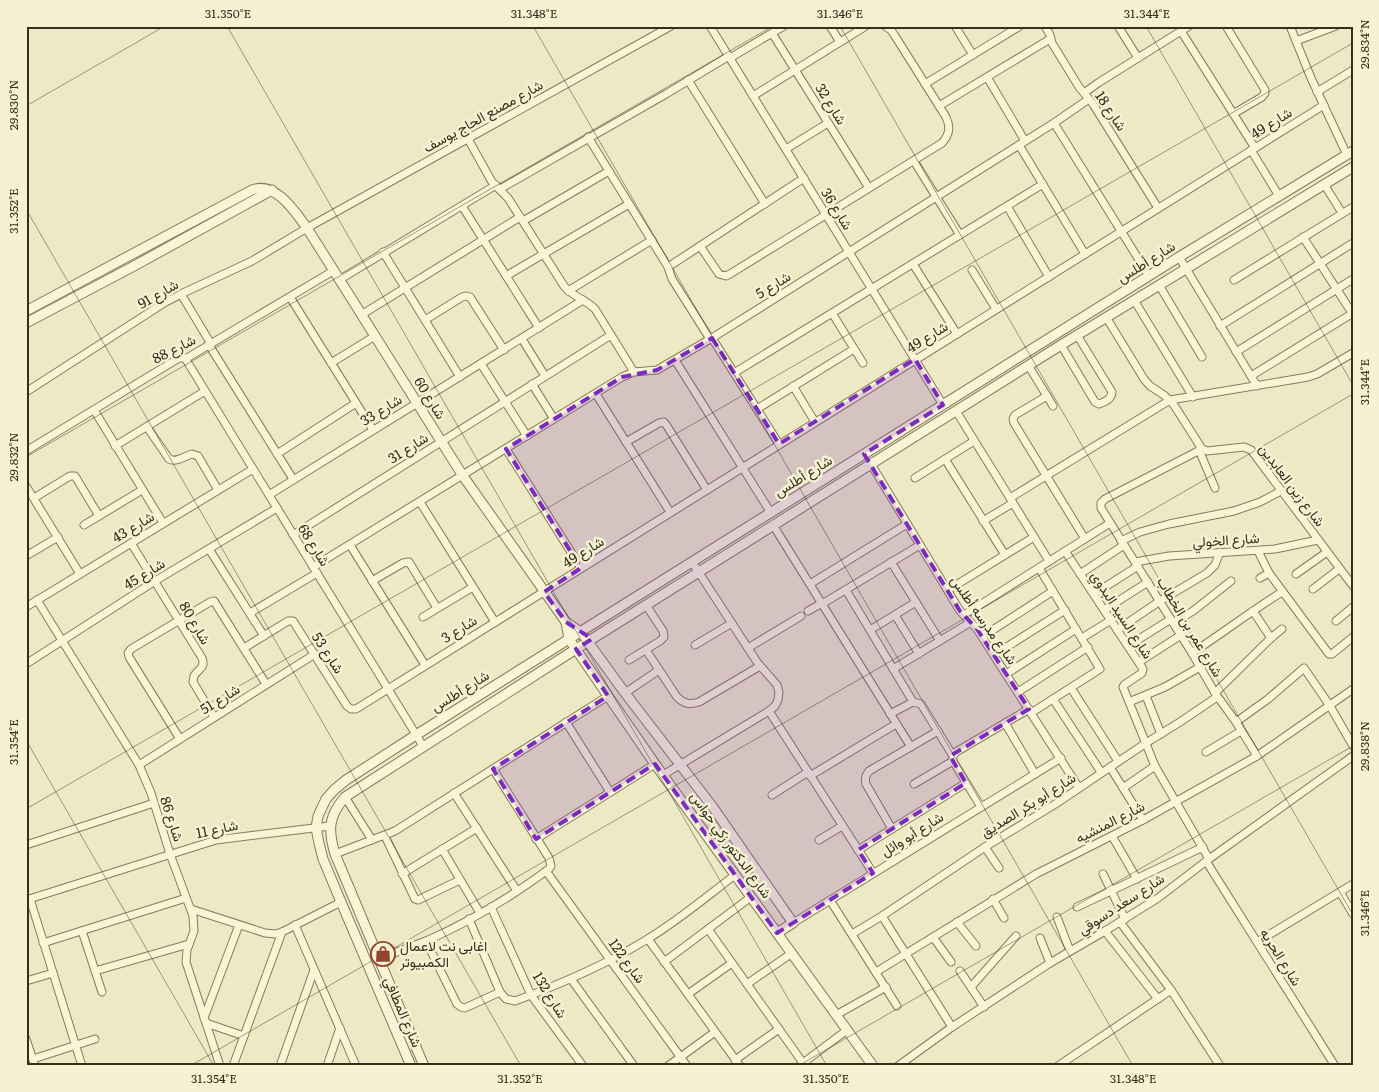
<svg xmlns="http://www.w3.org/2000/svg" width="1379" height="1092" viewBox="0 0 1379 1092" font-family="Literata,Vazirmatn,serif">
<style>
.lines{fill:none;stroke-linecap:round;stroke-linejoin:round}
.minor-casing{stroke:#867b5b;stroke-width:9}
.tertiary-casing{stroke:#867b5b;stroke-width:11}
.minor{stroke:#f7f5d6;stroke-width:7}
.tertiary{stroke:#f7f5d6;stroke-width:9}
.marked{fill:#7b2cbf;fill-opacity:0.2;stroke:#7b2cbf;stroke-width:4;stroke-dasharray:10 6;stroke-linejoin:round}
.ticks{fill:none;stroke:#362f1e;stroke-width:1;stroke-opacity:0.45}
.labels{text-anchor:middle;stroke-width:5;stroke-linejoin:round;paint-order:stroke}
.street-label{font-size:14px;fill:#362f1e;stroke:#f4f2d3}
.poi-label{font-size:14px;fill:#362f1e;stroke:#f4f2d3;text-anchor:start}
.neatline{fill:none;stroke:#362f1e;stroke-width:2}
.ticks-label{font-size:12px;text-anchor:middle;fill:#362f1e}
</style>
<rect width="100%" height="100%" fill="#ece9c4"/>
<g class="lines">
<defs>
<g id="minor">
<path d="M710,26L943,405"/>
<path d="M830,26L840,42"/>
<path d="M955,26L973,55"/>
<path d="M1045,26L1050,35L1052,43L1079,87L1093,104L1158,208"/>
<path d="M1118,26L1138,58"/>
<path d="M1226,26L1265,90V93L1262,97L1233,114"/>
<path d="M1290,26L1311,78L1347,155"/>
<path d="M1181,31L1255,148"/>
<path d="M772,33L869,188"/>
<path d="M1296,41L1336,26"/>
<path d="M730,58L784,26"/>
<path d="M987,77L1025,141"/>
<path d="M688,80L765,204"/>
<path d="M925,84L1020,26"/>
<path d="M1317,92L1353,70"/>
<path d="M1084,93L1098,83L1189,26"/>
<path d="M753,96L866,26"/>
<path d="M939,106L1050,39"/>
<path d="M1054,123L1149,276"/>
<path d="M588,137L668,267L672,279L710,339"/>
<path d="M468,139L492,182L508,198L564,286C573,297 585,299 595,309L634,372"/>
<path d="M1019,145L1085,254"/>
<path d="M786,149L828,123"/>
<path d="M1251,150L1279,196"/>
<path d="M914,161L960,235"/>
<path d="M1324,184L1342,213"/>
<path d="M500,189L666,94L729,56"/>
<path d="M462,206L539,328"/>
<path d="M1007,206L1049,277"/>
<path d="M523,221L609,171"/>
<path d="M1303,237L1352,313"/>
<path d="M700,246L719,274L726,276L730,274L942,143C949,135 951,128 946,117L895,36L891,30L885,26"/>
<path d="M383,252L460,377"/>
<path d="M1179,257L1257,386"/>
<path d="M913,264L957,334"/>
<path d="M668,267L804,178"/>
<path d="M972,270L996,309"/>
<path d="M506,276L629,204"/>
<path d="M339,280L496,185"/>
<path d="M1234,280L1353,207"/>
<path d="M1159,285L1202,357"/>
<path d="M568,291L652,240"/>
<path d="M181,294L211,344"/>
<path d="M290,297L373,430"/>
<path d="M1134,300L1193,397"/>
<path d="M832,313L863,363"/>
<path d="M361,315L520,217"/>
<path d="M1106,317L1144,379L1150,386L1164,395L1174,405L1202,449L1207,451L1244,447L1251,450L1353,586"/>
<path d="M425,320L462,297L466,296L470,297L504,350"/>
<path d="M1220,326L1353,243"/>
<path d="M712,338L779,444"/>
<path d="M522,339L545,376"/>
<path d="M209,345L293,479"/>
<path d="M1061,345L1095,402L1099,404C1105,402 1112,399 1112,392L1077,335"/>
<path d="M1236,352L1353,279"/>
<path d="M185,358L423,746"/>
<path d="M675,360L771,513"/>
<path d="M331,363L375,336"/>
<path d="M481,364L527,436"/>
<path d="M1028,365L1053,406"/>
<path d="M734,373L1043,184"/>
<path d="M1251,376L1353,313"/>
<path d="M532,384L554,419"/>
<path d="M793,386L815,422"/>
<path d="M26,392L164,303L181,294L252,261L307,228L671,26"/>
<path d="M596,394L670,512"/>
<path d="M1047,396L1015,415L1013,419L1014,423L1085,539"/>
<path d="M757,409L854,349"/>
<path d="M94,410L163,523"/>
<path d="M956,411L1049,561"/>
<path d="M147,427L169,459C177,463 184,456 192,454L198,456L218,490"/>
<path d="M626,442L659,423L664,422L667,426L707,490"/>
<path d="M115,446L205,391"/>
<path d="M506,449L581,568"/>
<path d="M1202,449L1105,499L1101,503V508L1192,653L1215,693L1236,722L1257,756"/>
<path d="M1199,450L1215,488"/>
<path d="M26,451L179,358H187L333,271"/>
<path d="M277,454L356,403"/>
<path d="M945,459L1005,555"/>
<path d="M871,464L960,611L977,629L1079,788"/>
<path d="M915,478L974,441"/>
<path d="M26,486L80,574"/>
<path d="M269,495L583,300"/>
<path d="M34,498L70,476H75L99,516"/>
<path d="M1010,498L1170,400L1308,377L1317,374L1353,353"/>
<path d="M420,502L495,622"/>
<path d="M983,521L1013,503"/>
<path d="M84,525L142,490"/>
<path d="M773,525L911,747"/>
<path d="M293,535L611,335"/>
<path d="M1121,541L1140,532L1169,524L1234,511L1260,502L1281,491"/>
<path d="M131,543L202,658C206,668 198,669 194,676L193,682L214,717"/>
<path d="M350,545L425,665"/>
<path d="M209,549L264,636"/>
<path d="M1065,551L1143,669L1142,673L1124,685L1123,687L1155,766L1209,859"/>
<path d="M1258,551L1269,573L1329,654H1332L1353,637"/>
<path d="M26,556L58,537"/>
<path d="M891,562L940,641"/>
<path d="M1135,562L1169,556L1275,549L1318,540"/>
<path d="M313,567L622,377L634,372L657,370L712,338L1054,123L1089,99"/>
<path d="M1080,574L1124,545"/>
<path d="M1296,574L1327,552"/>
<path d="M1260,578L1269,573"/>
<path d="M372,581L403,563L409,562L437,608"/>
<path d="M810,584L907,524"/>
<path d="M1313,589L1339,569"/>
<path d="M846,590L913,702"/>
<path d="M948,590L1034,537"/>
<path d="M1094,594L1138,566"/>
<path d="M37,600L139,765L151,793L170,854L193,916L194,931L187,950L186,962L220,1066"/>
<path d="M822,604L920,545"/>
<path d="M26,607L253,469"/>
<path d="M1104,610L1148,582"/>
<path d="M808,611L822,603"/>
<path d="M1253,611L1271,638"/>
<path d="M250,613L317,573"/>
<path d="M895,615L919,654"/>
<path d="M964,615L1110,523"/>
<path d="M423,617L473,587"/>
<path d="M1336,621L1353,607"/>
<path d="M1173,623L1193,611L1231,581"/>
<path d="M870,630L916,602"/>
<path d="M1117,630L1160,601L1207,573L1215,565L1220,552"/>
<path d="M982,637L1053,591"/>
<path d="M1082,638L1111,620"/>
<path d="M695,645L732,623"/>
<path d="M1128,646L1171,619"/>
<path d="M244,648L288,621H293L347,706L351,709H356L1324,105"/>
<path d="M748,648L801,616"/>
<path d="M646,650L677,697C684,704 690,705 699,702L760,666"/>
<path d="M1192,653C1223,633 1251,611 1282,592"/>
<path d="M994,655L1065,610"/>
<path d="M629,660L660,641L664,637L663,631L646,605"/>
<path d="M1139,662L1181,635"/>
<path d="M26,664L155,581L277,508"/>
<path d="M893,669L971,622"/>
<path d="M1006,674L1076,629"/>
<path d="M1071,688L1118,761"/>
<path d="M1018,692L1088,647"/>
<path d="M625,693L659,670"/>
<path d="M1215,693L1271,638L1282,629"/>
<path d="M1146,696L1161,734"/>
<path d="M1053,699L1101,772"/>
<path d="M1129,702L1165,687L1200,667"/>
<path d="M769,711L873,873"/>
<path d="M1031,713L1100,669L1039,568"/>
<path d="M890,714L913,702L921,704L953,756"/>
<path d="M566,722L610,792"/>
<path d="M1236,722L1268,699L1304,668L1330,706L1353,746"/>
<path d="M1005,723L1035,774"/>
<path d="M180,739L129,657L128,653L131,649L210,602L214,601L266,684"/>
<path d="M1206,752L1241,731"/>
<path d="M139,765L315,654"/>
<path d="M1110,767L1143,820"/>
<path d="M663,775L769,711L775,706L778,700L779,692L777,685L757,662L692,562"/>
<path d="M810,776L896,724"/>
<path d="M914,784L953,761"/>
<path d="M1123,788L1155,766"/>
<path d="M454,793L517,891"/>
<path d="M772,795L808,772"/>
<path d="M345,797L372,840"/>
<path d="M981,807L953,761V756L956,752L1029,709"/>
<path d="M892,829L866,784C865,779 865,776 869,771L938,731"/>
<path d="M385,836L415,899L418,900L460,880"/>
<path d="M1112,836L1137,879"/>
<path d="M536,839L655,764"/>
<path d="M819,840L842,826"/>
<path d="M26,845L154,803"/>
<path d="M985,847L999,868"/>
<path d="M442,849L480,913"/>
<path d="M858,850L966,783"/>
<path d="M335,854L395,831L608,696"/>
<path d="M1206,861L1335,1066"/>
<path d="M546,871L687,1066"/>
<path d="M402,874L477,828"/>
<path d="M1103,874L1125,919"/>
<path d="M1340,892L1353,914"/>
<path d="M30,899L82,1066"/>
<path d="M993,899L1004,918"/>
<path d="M26,900L216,840L330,826"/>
<path d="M830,900L897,1006"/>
<path d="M491,907L531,995L583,1066"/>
<path d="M1077,907L1203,847"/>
<path d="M191,909L265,933L276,934L282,932L341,902"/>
<path d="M882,916L952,1027"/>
<path d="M1057,917L1070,951"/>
<path d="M469,919L500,992L506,999L515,1001C561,984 605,965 646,940C678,921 706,897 735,875"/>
<path d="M957,922L976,946"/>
<path d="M1120,922L1171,990L1220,1066"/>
<path d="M793,923L1061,758"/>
<path d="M295,925L356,1066"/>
<path d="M708,929L803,1063"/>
<path d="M82,931L102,992"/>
<path d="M1105,931L1158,999"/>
<path d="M852,934L882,916L985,847L1057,803L1146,743L1180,722L1217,697"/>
<path d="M933,937L951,962"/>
<path d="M1040,938L1050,963"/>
<path d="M648,939L740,1066"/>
<path d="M426,941L457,1004L461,1007L465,1008L500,992"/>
<path d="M1257,942L1353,884"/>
<path d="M43,943L186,898"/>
<path d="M379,959C394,953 410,947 426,941C469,922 511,897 549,869L551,866L549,858L493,769"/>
<path d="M664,962L751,897"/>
<path d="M95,971L189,944"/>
<path d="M960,971L984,1007"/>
<path d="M876,972L1036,874L1143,820L1257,756L1353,689"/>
<path d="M571,979L634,1066"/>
<path d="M26,981L53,973"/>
<path d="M747,984L792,953"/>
<path d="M971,987L1016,936"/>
<path d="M688,994L732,963"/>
<path d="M836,1015L886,987"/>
<path d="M204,1018L239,925"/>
<path d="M206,1023L244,1036"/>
<path d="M26,1039L35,1066"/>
<path d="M33,1059L95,1039"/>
<path d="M735,1060L779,1029"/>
<path d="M233,1066L282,932"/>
<path d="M280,1066L314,970"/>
<path d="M327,1066L340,1028"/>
<path d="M668,1066L715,1032"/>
<path d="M799,1066L847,1030"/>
<path d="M898,1066L952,1027L1050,963L1105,931L1158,898L1209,859L1353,756"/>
<path d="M1058,1066L1171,990"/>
</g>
<g id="tertiary">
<path d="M26,311L252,190C276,181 295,212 307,228L463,476L566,622L580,632L588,642L625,693L712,806L793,923L777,933"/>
<path d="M26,323L134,266L272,190"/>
<path d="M566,622L569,639L608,696L655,764L873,1066"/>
<path d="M411,1066L341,902L323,859L319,843L316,828L318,816L326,799L334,790L346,780L416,735L580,632L1179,257L1353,151"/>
<path d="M424,1066L335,854C328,830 328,817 345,797L576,649L1061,345L1353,167"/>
</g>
</defs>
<use href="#minor" class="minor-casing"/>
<use href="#tertiary" class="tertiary-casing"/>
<use href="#minor" class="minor"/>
<use href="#tertiary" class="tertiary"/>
</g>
<path class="marked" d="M712,338L779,444L915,359L943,405L864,454L960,611L977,629L1029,709L950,756L966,783L858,850L873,873L777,933L655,764L536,839L493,769L608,696L576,649L592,639L566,622L544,592L581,568L506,449L622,377L657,370Z"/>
<path class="ticks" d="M227,26L827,1066M533,26L1133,1066M840,26L1353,915M1146,26L1353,385M26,106L165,26M26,209L521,1066M26,457L773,26M26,740L214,1066M26,809L1353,43M190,1066L1353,394M798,1066L1353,746"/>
<defs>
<symbol id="shop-ring" viewBox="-11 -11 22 22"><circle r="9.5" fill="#f4f2d3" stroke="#92442e" stroke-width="1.5"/><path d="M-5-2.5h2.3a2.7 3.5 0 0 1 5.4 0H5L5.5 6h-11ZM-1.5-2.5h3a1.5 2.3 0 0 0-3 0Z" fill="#92442e"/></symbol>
</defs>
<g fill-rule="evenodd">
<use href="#shop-ring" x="369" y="940" width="28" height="28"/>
</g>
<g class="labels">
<g class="street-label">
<text transform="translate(831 104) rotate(58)" y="5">شارع 32</text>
<text transform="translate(1111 111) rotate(56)" y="5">شارع 18</text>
<text transform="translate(483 116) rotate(-29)" y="5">شارع مصنع الحاج يوسف</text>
<text transform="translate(1271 123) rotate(-32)" y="5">شارع 49</text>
<text transform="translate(837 209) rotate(58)" y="5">شارع 36</text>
<text transform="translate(1146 262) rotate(-32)" y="5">شارع أطلس</text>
<text transform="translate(773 285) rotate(-32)" y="5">شارع 5</text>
<text transform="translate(158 294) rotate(-30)" y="5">شارع 91</text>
<text transform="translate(927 337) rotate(-32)" y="5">شارع 49</text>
<text transform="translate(174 349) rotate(-27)" y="5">شارع 88</text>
<text transform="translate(430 398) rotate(58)" y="5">شارع 60</text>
<text transform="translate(381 410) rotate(-32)" y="5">شارع 33</text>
<text transform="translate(408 448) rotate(-32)" y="5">شارع 31</text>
<text transform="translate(803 476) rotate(-32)" y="5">شارع أطلس</text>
<text transform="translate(1292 485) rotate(53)" y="5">شارع زين العابدين</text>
<text transform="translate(133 527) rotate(-31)" y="5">شارع 43</text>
<text transform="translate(1226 540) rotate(-4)" y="5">شارع الخولي</text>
<text transform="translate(314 545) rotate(58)" y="5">شارع 68</text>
<text transform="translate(583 552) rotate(-32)" y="5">شارع 49</text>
<text transform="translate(144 574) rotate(-32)" y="5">شارع 45</text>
<text transform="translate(1122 615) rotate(57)" y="5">شارع السيد البدوي</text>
<text transform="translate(984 620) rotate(55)" y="5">شارع مدرسه أطلس</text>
<text transform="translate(195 623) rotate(59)" y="5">شارع 80</text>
<text transform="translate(1190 627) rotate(59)" y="5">شارع عمر بن الخطاب</text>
<text transform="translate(459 629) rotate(-32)" y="5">شارع 3</text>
<text transform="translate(328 653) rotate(57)" y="5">شارع 53</text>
<text transform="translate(460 691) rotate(-32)" y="5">شارع أطلس</text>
<text transform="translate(220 699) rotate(-32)" y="5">شارع 51</text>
<text transform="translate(1028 805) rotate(-32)" y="5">شارع أبو بكر الصديق</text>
<text transform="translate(172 819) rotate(72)" y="5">شارع 86</text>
<text transform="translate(1110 822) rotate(-27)" y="5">شارع المنشيه</text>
<text transform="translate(217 829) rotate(-12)" y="5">شارع 11</text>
<text transform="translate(912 834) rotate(-32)" y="5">شارع أبو وائل</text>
<text transform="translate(731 845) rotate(54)" y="5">شارع الدكتور زكي حواس</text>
<text transform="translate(1121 904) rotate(-33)" y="5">شارع سعد دسوقي</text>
<text transform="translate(1281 957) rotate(58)" y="5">شارع الحريه</text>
<text transform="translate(627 961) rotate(54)" y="5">شارع 122</text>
<text transform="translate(550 995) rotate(58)" y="5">شارع 132</text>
<text transform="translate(403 1012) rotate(67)" y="5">شارع المطافي</text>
</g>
<g class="poi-label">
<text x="400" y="951">اغابى نت لاعمال<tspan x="400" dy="16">الكمبيوتر</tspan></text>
</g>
</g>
<rect width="1379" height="1092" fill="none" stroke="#f4f2d3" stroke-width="55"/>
<rect x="28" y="28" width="1324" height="1036" class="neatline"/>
<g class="ticks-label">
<text x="228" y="18">31.350°E</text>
<text x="534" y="18">31.348°E</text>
<text x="840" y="18">31.346°E</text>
<text x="1147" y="18">31.344°E</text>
<text transform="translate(1365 44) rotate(-90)" y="4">29.834°N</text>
<text transform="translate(14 105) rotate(-90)" y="4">29.830°N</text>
<text transform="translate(14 211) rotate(-90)" y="4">31.352°E</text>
<text transform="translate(1365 382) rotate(-90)" y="4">31.344°E</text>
<text transform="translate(14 457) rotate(-90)" y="4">29.832°N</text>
<text transform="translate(14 742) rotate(-90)" y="4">31.354°E</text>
<text transform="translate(1365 746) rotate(-90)" y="4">29.838°N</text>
<text transform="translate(1365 913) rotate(-90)" y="4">31.346°E</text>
<text x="214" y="1083">31.354°E</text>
<text x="520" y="1083">31.352°E</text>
<text x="826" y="1083">31.350°E</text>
<text x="1133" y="1083">31.348°E</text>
</g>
</svg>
